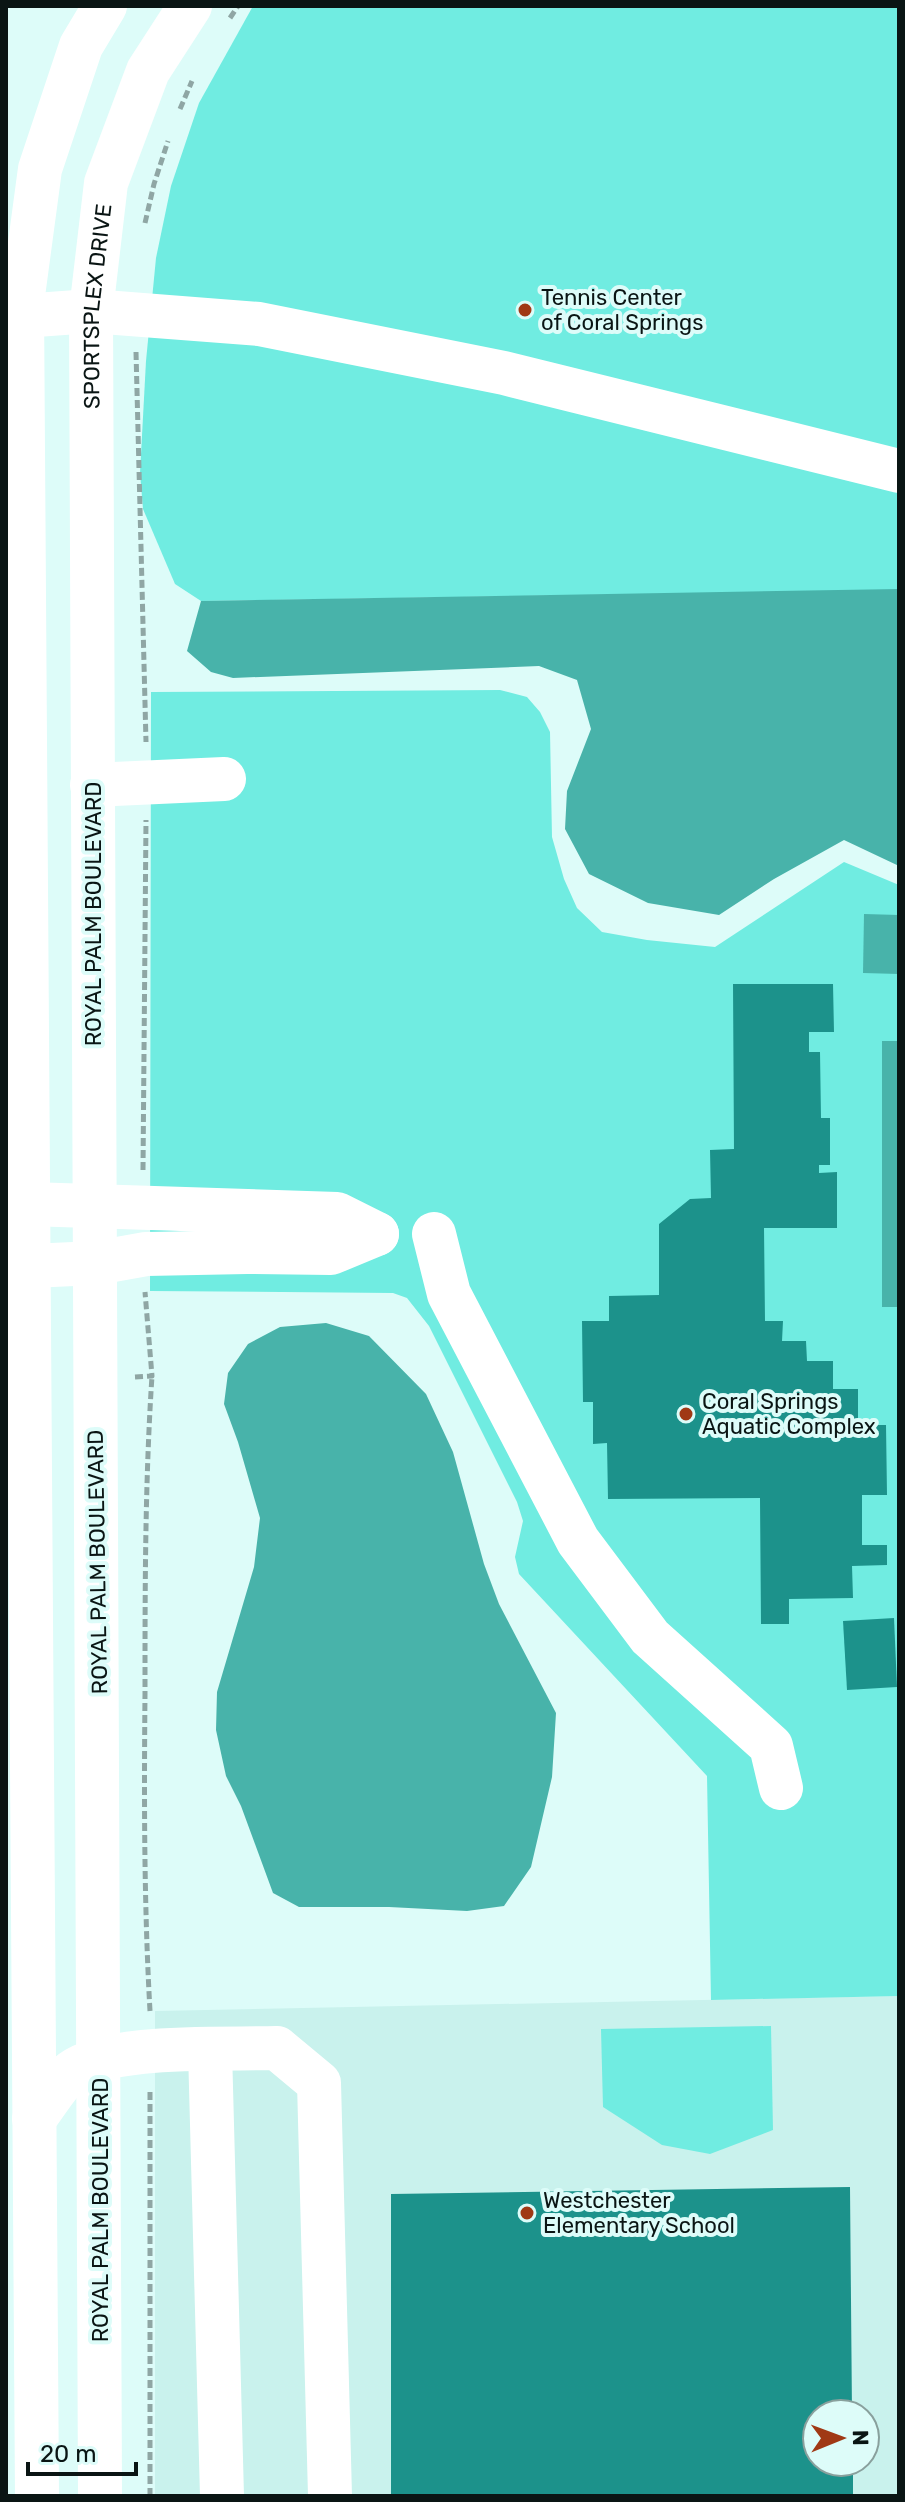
<svg xmlns="http://www.w3.org/2000/svg" width="905" height="2502" viewBox="0 0 905 2502" font-family="Rubik,sans-serif">
<style>
.built{fill:#c9f2ed;fill-rule:evenodd}
.green{fill:#70ece1}
.water{fill:#48b3aa}
.building{fill:#1c928b}
.lines{fill:none;stroke-linecap:round;stroke-linejoin:round}
.path{stroke:#8fa6a4;stroke-width:5;stroke-dasharray:8 4;stroke-linecap:butt}
.minor{stroke:#fff;stroke-width:44}
.poi-dot{fill:#a03915;stroke:#ddfcf9;stroke-width:3}
.labels{text-anchor:middle;stroke-width:8;stroke-linejoin:round;paint-order:stroke}
.poi-label{font-size:22px;fill:#0a1514;stroke:#ddfcf9;text-anchor:start}
.street-label{font-size:22px;fill:#0a1514;stroke:#ddfcf9}
</style>
<rect width="100%" height="100%" fill="#ddfcf9"/>
<path class="built" d="M899,1996V2496H155V2011ZM817,2414H865V2462H817Z"/>
<g class="green">
<path d="M253,6H899V590L201,601L175,584L143,509L140,473L146,361L156,258L171,186L199,103Z"/>
<path d="M500,690L527,697L540,712L550,732L552,837L564,879L577,908L602,932L647,940L715,947L844,862L899,885V1996L711,2000L707,1776L519,1574L515,1557L523,1521L517,1502L429,1326L407,1298L393,1293L150,1291L151,692Z"/>
<path d="M771,2026L773,2130L710,2154L662,2145L603,2107L601,2029Z"/>
</g>
<g class="water">
<path d="M899,589V866L844,840L774,879L719,915L648,903L589,874L565,829L567,791L591,729L577,680L539,666L233,678L211,672L187,651L201,601Z"/>
<path d="M864,914L899,915V974L863,973Z"/>
<rect x="882" y="1041" width="17" height="266"/>
<path d="M326,1323L369,1336L426,1394L453,1452L484,1564L499,1604L556,1713L552,1777L531,1867L504,1906L467,1911L389,1907H299L273,1893L241,1806L226,1776L216,1730L217,1692L254,1567L260,1518L238,1442L224,1404L228,1373L248,1344L280,1327Z"/>
</g>
<g class="building">
<path d="M733,984H833L834,1032H809V1052H820L821,1118H830V1165H819V1173L837,1172V1228H764L765,1321H783L782,1341H806L807,1361H833V1389H858V1425H886L887,1495H862V1545H887V1565L852,1566L853,1598L789,1599V1624H761L760,1498L608,1499L607,1443L593,1444V1402H583L582,1321H609V1296L659,1295V1224L690,1199L711,1198L710,1150L734,1149Z"/>
<path d="M894,1618L897,1687L847,1690L843,1621Z"/>
<path d="M850,2187L852,2414H817V2462H853V2496H391V2194Z"/>
</g>
<g class="lines">
<g class="path">
<path d="M230,18L238,6"/>
<path d="M180,109L192,81"/>
<path d="M145,223L154,184L168,141"/>
<path d="M136,352L146,742"/>
<path d="M143,1170L146,820"/>
<path d="M135,1377L152,1376L145,1292"/>
<path d="M150,2011C144,1905 144,1799 145,1694C145,1588 145,1482 152,1376"/>
<path d="M150,2496V2089"/>
</g>
<g class="minor">
<path d="M22,316L91,311L259,324L504,373L899,471"/>
<path d="M92,785L224,779"/>
<path d="M6,1218L29,1204L337,1214L377,1234"/>
<path d="M434,1234L449,1294L578,1541L650,1637L771,1746L781,1788"/>
<path d="M6,1248L30,1266L96,1263L146,1254L247,1252L331,1253L377,1234"/>
<path d="M210,2050L222,2496"/>
<path d="M34,2119C45,2106 55,2087 68,2075C103,2042 228,2050 277,2048L319,2083L330,2496"/>
<path d="M37,2496L22,303L40,169L81,46L105,6"/>
<path id="s1" d="M100,2496L91,311L106,183L148,71L190,6"/>
</g>
</g>
<g class="poi-dot">
<circle cx="525" cy="310" r="8"/>
<circle cx="686" cy="1414" r="8"/>
<circle cx="527" cy="2213" r="8"/>
</g>
<g class="labels">
<g class="poi-label">
<text x="541" y="305">Tennis Center<tspan x="541" dy="25">of Coral Springs</tspan></text>
<text x="702" y="1409">Coral Springs<tspan x="702" dy="25">Aquatic Complex</tspan></text>
<text x="543" y="2208">Westchester<tspan x="543" dy="25">Elementary School</tspan></text>
</g>
<g class="street-label">
<text dy="8" stroke="none"><textPath href="#s1" startOffset="2190">SPORTSPLEX DRIVE</textPath></text>
<text transform="translate(93 914) rotate(-90)" y="8">ROYAL PALM BOULEVARD</text>
<text transform="translate(97 1562) rotate(-91)" y="8">ROYAL PALM BOULEVARD</text>
<text transform="translate(100 2210) rotate(-90)" y="8">ROYAL PALM BOULEVARD</text>
</g>
</g>
<rect width="905" height="2502" fill="none" stroke="#0a1514" stroke-width="16"/>
<g transform="translate(841 2438) rotate(89)"><circle r="38" fill="#ddfcf9" stroke="#89a09d" stroke-width="2"/>
<path d="M0-6L14 30L0 20L-14 30Z" fill="#a03915"/>
<text y="-12" font-size="22" font-weight="bold" text-anchor="middle" fill="#0a1514">N</text>
</g>
<path d="M28 2462v12h108v-12" fill="none" stroke="#0a1514" stroke-width="4"/>
<text x="40" y="2462" font-size="24" fill="#0a1514" stroke="#ddfcf9" stroke-width="6" paint-order="stroke">20 m</text>
</svg>
